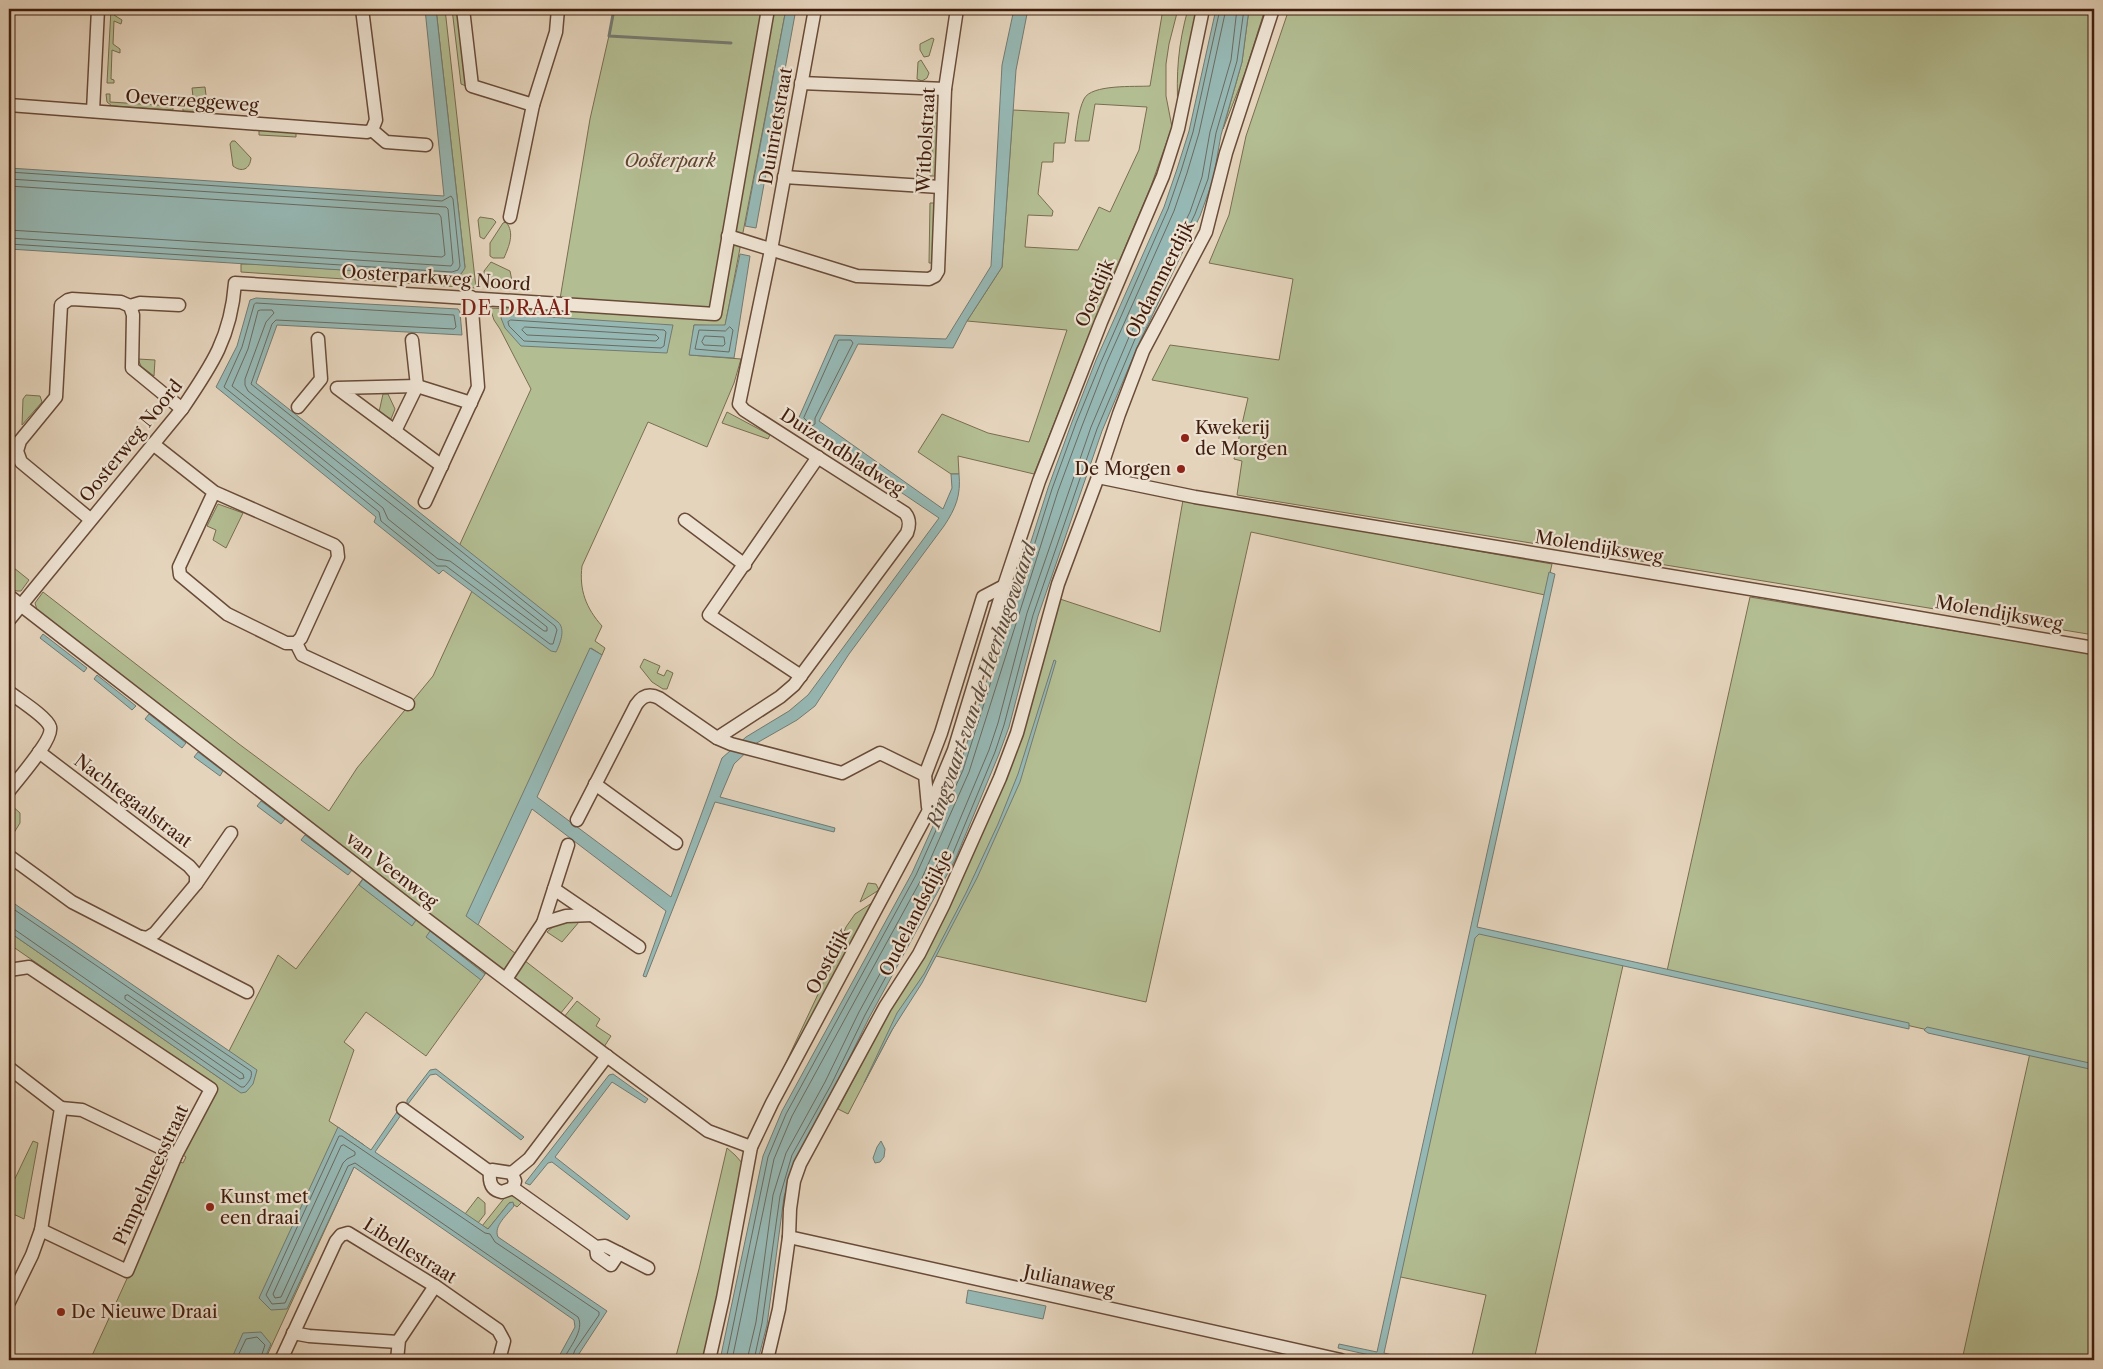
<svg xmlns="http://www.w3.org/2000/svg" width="2103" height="1369" viewBox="0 0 2103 1369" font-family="'Libre Caslon Text',serif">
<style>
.green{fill:#b3bd92;stroke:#7a6d4f}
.water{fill:#96b8b4;stroke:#747a71}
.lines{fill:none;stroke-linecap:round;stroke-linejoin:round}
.shore{stroke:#6b6a60;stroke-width:1}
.stream{stroke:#747a71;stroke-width:3}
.minor-casing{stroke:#694b38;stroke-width:15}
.minor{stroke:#eee3d3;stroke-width:12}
.poi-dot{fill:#8f2418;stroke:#eee3d3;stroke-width:2}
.labels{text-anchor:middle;stroke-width:4.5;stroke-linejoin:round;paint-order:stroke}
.street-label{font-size:18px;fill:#401d0c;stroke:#eee3d3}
.park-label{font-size:18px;font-style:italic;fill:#5d452e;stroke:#eee3d3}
.poi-label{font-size:18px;fill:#401d0c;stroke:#eee3d3;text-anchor:start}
.water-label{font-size:19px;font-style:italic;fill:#5a4c3e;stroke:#eee3d3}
.quarter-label{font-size:20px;letter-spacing:1px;fill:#7a1f14;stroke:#eee3d3}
</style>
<rect width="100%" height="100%" fill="#e5d4bc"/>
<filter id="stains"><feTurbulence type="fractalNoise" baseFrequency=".004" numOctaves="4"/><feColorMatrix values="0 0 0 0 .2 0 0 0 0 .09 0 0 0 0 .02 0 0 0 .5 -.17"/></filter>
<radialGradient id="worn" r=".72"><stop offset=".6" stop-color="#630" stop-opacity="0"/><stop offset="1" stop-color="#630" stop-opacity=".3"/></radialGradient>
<g class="green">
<path d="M111,9H114V15L122,20L121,24L114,21L113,44L120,49V53L112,50L111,79L114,80V83H107Z"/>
<path d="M436,9H445L476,288L241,272V264H254L453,277L461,274L465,267Z"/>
<path d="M452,9H458L466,86L461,84Z"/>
<path d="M615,9H786L725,326L694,325L690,355L741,359L734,383L707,447L648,422L582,566C579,590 586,608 602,626L595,641L605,648L602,655L591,648L467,916L573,998L560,1014L493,963L426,1056L366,1012L344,1042L354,1050L329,1121L364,1145L265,1360H90L180,1162L183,1163L186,1157L183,1155L216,1087L9,944V932L221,1079L229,1051L278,955L296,969L370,869L37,610L35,603L43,592L239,744L329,811L357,768L433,676L472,591L460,544L531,389L500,329L494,320L490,308L558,311L590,119Z"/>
<path d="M1163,9H1178L1169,44L1166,64V96L1172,127L1151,186L1104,297L1034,474L958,456L959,474H951L918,452L942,414L988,433L1029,442L1067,330L967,321L1002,267L1013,110L1069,113L1065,143H1054L1053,162H1042L1038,194L1053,211L1052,216L1028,215L1025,247L1078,250L1099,207L1110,212L1139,150L1147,107L1095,104L1089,141H1075C1077,128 1078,111 1084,99C1091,84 1135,87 1150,86Z"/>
<path d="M1188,9H1198L1178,110C1176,73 1178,45 1188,9Z"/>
<path d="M1249,9H1265L1245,73L1223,129L1242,62Z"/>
<path d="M1289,9H2094V635L1237,495L1242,461L1234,459L1248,398L1152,380L1170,345L1279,360L1293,279L1209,263L1229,215L1246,136Z"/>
<path d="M932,38L934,39L929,56L924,57L920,50V44Z"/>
<path d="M921,60L929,73L927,78L922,81L917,79L918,62Z"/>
<path d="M205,87L208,112L183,111V107L194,105L192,88Z"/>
<path d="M106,94H110V102L173,106V110L112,106L107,102Z"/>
<path d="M935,113H939L935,176H930Z"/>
<path d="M259,130L296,133V137L259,135Z"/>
<path d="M232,141H235L251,158C250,169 242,173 233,166L230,144Z"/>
<path d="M930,203H934L933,263H929Z"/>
<path d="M480,217L493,219L496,222L484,239L480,237L478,220Z"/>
<path d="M503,223L506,222C515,233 509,246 504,258H493L490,256V243Z"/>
<path d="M491,262L510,271L513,286L511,289L486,288L484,271Z"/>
<path d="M138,359L155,360L154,376L141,366Z"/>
<path d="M383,394H388L395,409L391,419L379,412Z"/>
<path d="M26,395L40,396L42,402L22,425L23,399Z"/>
<path d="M727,412L770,435L768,439L722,423Z"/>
<path d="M1183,500L1552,564L1545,595L1251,532L1146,1002L936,956L892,1030L848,1114L838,1109L961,876L1060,599L1160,632Z"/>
<path d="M218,504L243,513L226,548L213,540L216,530L207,526Z"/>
<path d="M9,564L29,580L21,591H17L9,588Z"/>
<path d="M1750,597L2094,654V1360H1962L2030,1053L1667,971Z"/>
<path d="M644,659L660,666L657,673L664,676L667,670L673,673L667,689H663L652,682L640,667Z"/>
<path d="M10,804L20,813V823L12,836L9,833Z"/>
<path d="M868,883L876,884L879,890L860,902Z"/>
<path d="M875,901L781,1073L820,990L846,927L855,914Z"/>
<path d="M564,922H579L562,942L547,932L555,925Z"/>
<path d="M1472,929L1624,961L1534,1360H1471L1486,1295L1396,1276Z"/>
<path d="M577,1001L600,1019L596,1026L611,1036L604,1047L564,1017Z"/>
<path d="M33,1141L38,1143L24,1219L9,1212V1191Z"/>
<path d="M727,1148L735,1155L743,1164L717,1300L703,1360H675L699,1269Z"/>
<path d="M511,1193L524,1200L517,1207L510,1202L488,1229L482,1226L506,1196Z"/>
<path d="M478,1197L485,1203V1214L478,1223L465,1214Z"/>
</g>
<g class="water">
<path d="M425,9H436L465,268L461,274L453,277L9,249V168L444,196Z"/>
<path d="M786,9H796L756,228L745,226Z"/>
<path d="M1014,9H1028L1016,70L1002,267L967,321L953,348L858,344L819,421L943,509L952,488L951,474H959C961,495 956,508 944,526L849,654L815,706L797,720L755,744L734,764L720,797L835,828L834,832L715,802L646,977L643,976L666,911L532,809L478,925L466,916L590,648L602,655L537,797L671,897L722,758L746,737L789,711L808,695L939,518L797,422L835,335L946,339L991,266L1002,65Z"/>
<path d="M1216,9H1249L1242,62L1221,135L1213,180L1200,216L1140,341L1102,431L1038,616L1009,727L999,754L955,860L869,1018L835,1087L797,1156L784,1197L767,1325L758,1360H720L763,1156L782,1111L912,873L959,768L1048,488L1072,422L1096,360L1164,207L1177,169L1189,131Z"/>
<path d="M740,254L750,256L734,358L689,355L694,325H725Z"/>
<path d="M256,298L458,309L460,312L462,335L277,325L256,383L558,622C566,629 560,644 556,652L551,651L443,570L439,574L374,522L376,517L216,387L237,346L250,300Z"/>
<path d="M502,314L673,325L667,353L521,346L505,328L501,318Z"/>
<path d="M1549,572L1555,574L1477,927L1909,1023V1029L1479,934L1475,938L1384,1353L1412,1360H1392L1338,1348L1339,1344L1377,1352L1379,1343Z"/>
<path d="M43,634L87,668L84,672L40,638Z"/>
<path d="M1054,660L1056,661L1020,782L977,878L922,983L892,1030L864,1083L897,1013L924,974L966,893L998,824L1018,774Z"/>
<path d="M97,675L136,706L132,710L94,679Z"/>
<path d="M149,714L186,743L182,748L145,719Z"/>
<path d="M198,752L223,771L220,776L194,757Z"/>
<path d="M261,801L285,819L281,824L257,806Z"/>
<path d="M305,835L352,870L348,875L301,840Z"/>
<path d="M363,879L416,920L412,926L359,885Z"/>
<path d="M9,900L257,1070L253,1084L246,1092L241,1093L9,932Z"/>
<path d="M430,931L485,974L481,980L426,937Z"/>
<path d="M1927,1027L2094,1064V1070L1928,1033L1924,1030Z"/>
<path d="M436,1069L524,1137L521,1140L436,1074L430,1075L408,1104L407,1103V1100L430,1070Z"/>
<path d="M613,1074L648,1099L645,1103L612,1082L555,1157L630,1216L627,1220L552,1162L548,1163L530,1185L525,1183L609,1075Z"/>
<path d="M397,1112L401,1115L375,1152L488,1229L509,1203L513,1202L514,1206C508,1214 493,1226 498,1237L607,1311L575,1360H557L575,1327L574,1320L354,1167L287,1309L271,1310L259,1298L338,1127L371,1150Z"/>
<path d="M881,1141L885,1149L884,1157L880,1162L875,1163L873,1158L877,1147Z"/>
<path d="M968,1290L1046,1306L1043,1319L966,1303Z"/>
<path d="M261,1332L271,1344L264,1360H231L243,1333Z"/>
</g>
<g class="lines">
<g class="shore">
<path d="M9,172L442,201L451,196L453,199L460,266L458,270L452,272L9,244"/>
<path d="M9,179L446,207L448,209L453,263L451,266L9,238"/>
<path d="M9,186L439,214L441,217L445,255L442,257L9,230"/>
<path d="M256,303L454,315L456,327L454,329L276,320L272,324L251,384L555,626L557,630L553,644H550L446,566H437L381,521L379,512L224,387L242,347L254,305Z"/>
<path d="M261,310H272L274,313L266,322L245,379V385L248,391L547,627V631H544L450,561L438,559L388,519L383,508L232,386L248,349L258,311Z"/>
<path d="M511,320L664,330L666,332L664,346L661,348L524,341L509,326L508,322Z"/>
<path d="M525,327L656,335L659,338L656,341L527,335L522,330Z"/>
<path d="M730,327L733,330L729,352L695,349L699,330L725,331Z"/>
<path d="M705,336L724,337L725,344L723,346L704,345L702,342Z"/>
<path d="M839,340H851L853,343L815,418V424L812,426L804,418Z"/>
<path d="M9,906L251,1071C253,1077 248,1083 244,1087H241L14,929L9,928"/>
<path d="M128,995L243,1074L244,1078L240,1079L125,999V996Z"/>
<path d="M344,1145L355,1152V1155L347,1159L343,1163L281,1297L275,1298L273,1294L341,1146Z"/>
<path d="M236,1360L246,1339L257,1337L265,1345L260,1360"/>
<path d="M563,1360C569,1348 585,1330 578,1317L355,1163L348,1166L285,1303L272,1304L266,1295L339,1136H342L485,1233L490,1234L495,1242L599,1312V1315L575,1350L571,1360"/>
<path d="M726,1360L768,1157L786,1114L916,875L963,770L1052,489L1076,423L1101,362L1168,209L1181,171L1193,132L1220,9"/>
<path d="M732,1360L774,1159L792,1116L922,878L969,772L1058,491L1082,426L1106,364L1174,211L1187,173L1199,133L1226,9"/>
<path d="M747,1360L756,1322L773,1195L786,1153L825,1082L859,1012L945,855L989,750L998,723L1027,613L1091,427L1129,337L1190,212L1202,177L1210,132L1231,60L1237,9"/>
<path d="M754,1360L762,1323L780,1196L792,1155L831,1085L865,1015L951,858L995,752L1004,725L1033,615L1097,429L1135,339L1195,214L1208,179L1216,133L1237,61L1244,9"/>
</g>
<path class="stream" d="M614,9L609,36L731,43"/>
<defs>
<g id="minor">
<path d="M463,9L472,86L533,105"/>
<path d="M801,83L945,89"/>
<path d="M9,105L367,132L372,130L376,120L362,9"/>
<path d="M93,111L98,9"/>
<path d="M372,130L386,142L426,145"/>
<path d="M784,177L940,187"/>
<path d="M510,217L533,105L556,32L558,9"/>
<path d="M728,236L857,276L929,279L935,276L938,271L945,89L957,9"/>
<path d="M130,306L140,303L179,305"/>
<path d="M298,407L321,379L318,339"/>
<path d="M395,431L417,386L412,340"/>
<path d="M153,444L214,492L334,545L337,548L338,557L301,638L296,643H286L227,614L180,575L179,567L214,492"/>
<path d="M442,466L337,388L417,386L471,403"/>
<path d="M1098,477L1195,497L1798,597L2094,648"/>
<path d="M425,502L478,387L471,297"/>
<path d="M90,519L21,462L17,451L20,441L56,397L61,305L68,300L72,299L121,302L130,306L133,315L132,368L182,409"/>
<path d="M685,520L745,565"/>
<path d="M9,596L426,919L604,1054L708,1131L751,1147"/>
<path d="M9,620L182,409C212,365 231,337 235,283L715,314L768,9"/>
<path d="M296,643L302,655L408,704"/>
<path d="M801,676L709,615L818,457"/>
<path d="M9,692C18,699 47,717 50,727C54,739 17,780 9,791"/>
<path d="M717,738L780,697L794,685L907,533C910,525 910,519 905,513L744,410L739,404L771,250L815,9"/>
<path d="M39,752L189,866L196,874V884"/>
<path d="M925,775L941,733L983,597L1004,586"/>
<path d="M595,784L676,843"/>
<path d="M577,820L636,705C642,696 649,693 659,698L717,738L731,744L842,773L880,753L925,775L928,807"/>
<path d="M9,856L72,902L247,992"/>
<path d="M554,889L639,947"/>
<path d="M543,923L566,916L592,915"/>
<path d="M141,937L147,938L155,933L196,884L231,833"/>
<path d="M9,970L29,967L211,1089L176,1155L127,1271L41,1230"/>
<path d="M506,979L543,923L568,845"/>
<path d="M9,1068L61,1108L41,1230L32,1255L9,1302"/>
<path d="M61,1108L82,1110L176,1155"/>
<path d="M403,1109L490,1172"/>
<path d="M512,1173L492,1170L490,1172C489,1182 491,1190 502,1192L513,1188L515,1181L512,1173L529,1159L607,1056"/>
<path d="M513,1188L596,1247L605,1246L619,1253L611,1265L597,1255L596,1247"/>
<path d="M789,1237L1341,1360"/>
<path d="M619,1253L648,1268"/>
<path d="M293,1333L309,1336L398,1342"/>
<path d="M281,1360L336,1241L341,1235L348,1233L435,1286L498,1330L504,1341L499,1360"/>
<path d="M397,1360L399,1340L435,1286"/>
<path d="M709,1360L723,1298L751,1147L772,1103L928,812L954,750L1004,586L1039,481L1101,322L1163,176L1178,129L1203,9"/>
<path d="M767,1360L779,1309L789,1237L790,1209L794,1181L800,1164L885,1007L919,954L943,906L1000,778L1017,733L1058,584L1098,477L1119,414L1143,351L1206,232L1226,153L1273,9"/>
</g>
</defs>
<use href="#minor" class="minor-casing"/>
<use href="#minor" class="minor"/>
</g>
<g class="poi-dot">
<circle cx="1185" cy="438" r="5"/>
<circle cx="1181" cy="469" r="5"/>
<circle cx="210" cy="1207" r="5"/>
<circle cx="61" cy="1312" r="5"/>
</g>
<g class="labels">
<g class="street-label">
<text transform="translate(192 101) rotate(4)" y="6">Oeverzeggeweg</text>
<text transform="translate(776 126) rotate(-80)" y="6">Duinrietstraat</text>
<text transform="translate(926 140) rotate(-87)" y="6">Witbolstraat</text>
<text transform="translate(436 278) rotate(4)" y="6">Oosterparkweg Noord</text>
<text transform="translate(1160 279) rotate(-63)" y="6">Obdammerdijk</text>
<text transform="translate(1095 293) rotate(-67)" y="6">Oostdijk</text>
<text transform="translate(131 441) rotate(-51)" y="6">Oosterweg Noord</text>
<text transform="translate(842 452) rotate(33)" y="6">Duizendbladweg</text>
<text transform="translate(1599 547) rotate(9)" y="6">Molendijksweg</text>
<text transform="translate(1999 613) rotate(10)" y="6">Molendijksweg</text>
<text transform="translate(133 801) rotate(37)" y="6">Nachtegaalstraat</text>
<text transform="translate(392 870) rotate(38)" y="6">van Veenweg</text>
<text transform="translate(916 913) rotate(-63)" y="6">Oudelandsdijkje</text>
<text transform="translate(828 961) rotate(-62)" y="6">Oostdijk</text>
<text transform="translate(151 1175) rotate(-65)" y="6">Pimpelmeesstraat</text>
<text transform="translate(410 1251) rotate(32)" y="6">Libellestraat</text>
<text transform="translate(1069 1281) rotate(12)" y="6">Julianaweg</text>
</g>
<g class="park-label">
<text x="670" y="167">Oosterpark</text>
</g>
<g class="poi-label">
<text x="1195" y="434">Kwekerij<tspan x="1195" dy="21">de Morgen</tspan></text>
<text x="1171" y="475" text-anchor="end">De Morgen</text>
<text x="220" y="1203">Kunst met<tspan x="220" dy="21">een draai</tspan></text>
<text x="71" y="1318">De Nieuwe Draai</text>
</g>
<g class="water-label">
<text transform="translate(981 685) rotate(-71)" y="7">Ringvaart van de Heerhugowaard</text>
</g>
<g class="quarter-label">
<text x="516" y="315">DE DRAAI</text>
</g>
</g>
<rect width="2103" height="1369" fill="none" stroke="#e5d4bc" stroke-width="30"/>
<rect x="10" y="10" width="2083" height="1349" fill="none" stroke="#401d0c" stroke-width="2.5"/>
<rect x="15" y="15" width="2073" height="1339" fill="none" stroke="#401d0c"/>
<rect width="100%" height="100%" filter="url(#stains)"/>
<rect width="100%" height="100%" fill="url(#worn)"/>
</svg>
